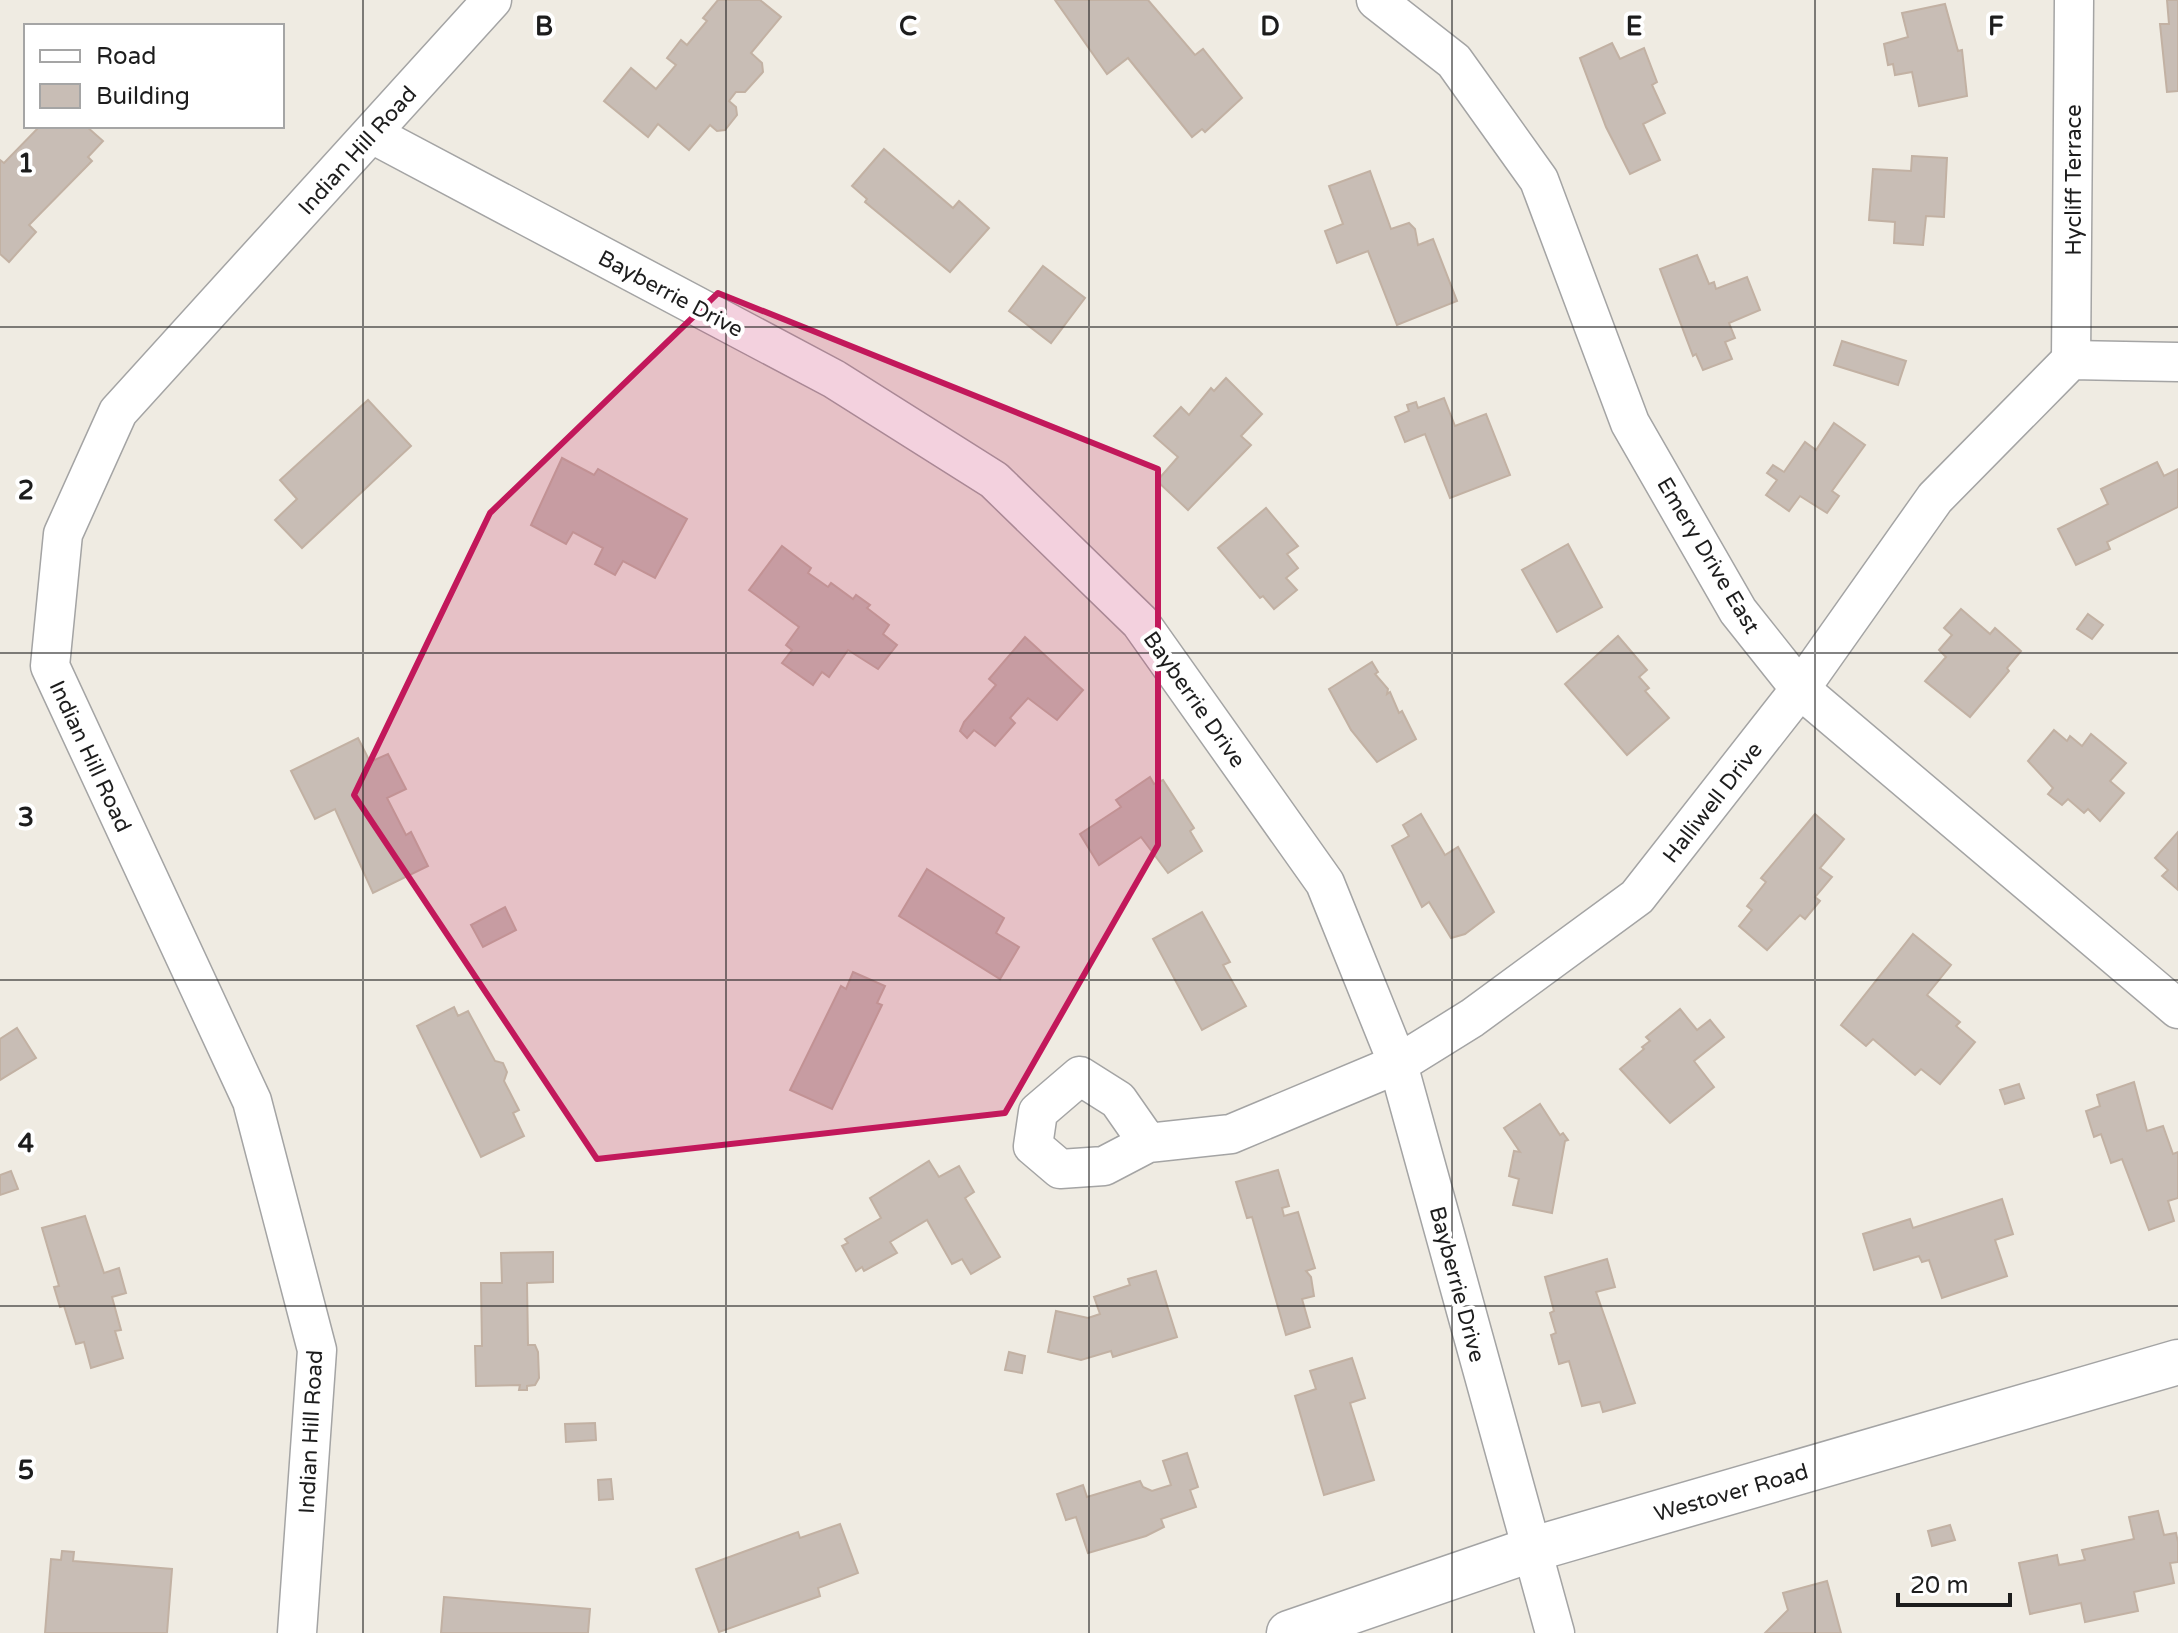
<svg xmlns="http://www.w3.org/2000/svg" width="2178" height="1633" viewBox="0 0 2178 1633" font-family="'Varela Round',sans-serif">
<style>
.building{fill:#c8bdb5;stroke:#c2b1a3;stroke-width:2}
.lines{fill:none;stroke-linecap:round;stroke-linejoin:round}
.minor-casing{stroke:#a4a4a4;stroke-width:41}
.tertiary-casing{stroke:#a4a4a4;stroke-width:47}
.minor{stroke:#fff;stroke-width:38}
.tertiary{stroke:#fff;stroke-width:44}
.marked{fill:#c2185b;fill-opacity:0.2;stroke:#c2185b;stroke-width:6;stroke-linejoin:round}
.grid{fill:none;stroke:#1d1d1d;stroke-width:2;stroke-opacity:0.55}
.labels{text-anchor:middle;stroke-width:8;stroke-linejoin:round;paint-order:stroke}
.street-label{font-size:22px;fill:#1d1d1d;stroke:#fff}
.grid-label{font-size:26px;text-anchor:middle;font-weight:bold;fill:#1d1d1d;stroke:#fff;stroke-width:8;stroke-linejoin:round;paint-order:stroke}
</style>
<rect width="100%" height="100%" fill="#efebe2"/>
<g class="building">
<path d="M718,0H760L781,17L751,53L762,63L763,72L745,92H736L729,101L736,107L737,115L725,130L717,131L710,125L689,150L658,124L648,137L604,101L631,68L656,89L676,65L667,58L681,40L687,45L707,21L703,18Z"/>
<path d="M1055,0H1148L1195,55L1203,49L1242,98L1205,132L1202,129L1192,137L1128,58L1107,74Z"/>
<path d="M2167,0H2178V91L2167,92L2160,24H2169Z"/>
<path d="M1945,4L1958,51L1962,50L1967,96L1919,106L1912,72L1895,75L1893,64L1888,65L1884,44L1908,37L1902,13Z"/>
<path d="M1612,43L1620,59L1644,48L1657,82L1652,85L1665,113L1643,124L1660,160L1630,174L1606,127L1580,58Z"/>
<path d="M40,126H86L103,141L88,157L92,161L29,225L36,232L9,262L0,254V160L4,163Z"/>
<path d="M884,149L953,208L959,201L989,228L950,272L865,202L867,199L852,186Z"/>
<path d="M1912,156L1947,158L1944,217L1926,216L1923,245L1894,243L1895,222L1869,220L1873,169L1911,171Z"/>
<path d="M1370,171L1391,229L1409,223L1415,229L1418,245L1433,239L1457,301L1397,325L1368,251L1337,263L1325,231L1343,224L1329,186Z"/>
<path d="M1697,255L1709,284L1714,282L1716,289L1747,277L1760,310L1729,323L1735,338L1725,342L1732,359L1703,370L1696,354L1693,356L1660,269Z"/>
<path d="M1043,266L1085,298L1051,343L1009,311Z"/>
<path d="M1842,341L1906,361L1898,385L1834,365Z"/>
<path d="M1226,378L1262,414L1241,436L1251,445L1188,510L1157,481L1178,457L1154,436L1181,407L1189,415L1211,388L1214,391Z"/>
<path d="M1444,398L1455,426L1486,414L1510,475L1450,498L1425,434L1405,442L1395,417L1409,411L1407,405L1416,402L1418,408Z"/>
<path d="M368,400L411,446L302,548L275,520L297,499L280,480Z"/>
<path d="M1834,423L1865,445L1832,491L1839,496L1827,513L1800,496L1789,511L1766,495L1777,480L1767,473L1773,465L1784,472L1805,442L1816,450Z"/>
<path d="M562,458L594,475L598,469L687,519L655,578L623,561L615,575L595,564L603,548L573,532L566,544L531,525Z"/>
<path d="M2157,462L2164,476L2178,469V507L2107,542L2110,549L2076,565L2058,529L2108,504L2101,489Z"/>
<path d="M1266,508L1298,546L1287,554L1298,568L1286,578L1297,590L1274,609L1263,596L1260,598L1218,548Z"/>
<path d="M1568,544L1602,607L1557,632L1522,570Z"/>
<path d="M782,546L811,568L808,573L828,587L831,583L853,599L856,595L870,605L867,608L889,625L883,634L897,645L878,669L848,650L829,677L822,672L813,685L782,663L792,650L786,645L799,627L749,590Z"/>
<path d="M1961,609L1990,634L1995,628L2021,651L2007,668L2009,671L1970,717L1925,681L1946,657L1939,650L1952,635L1944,628Z"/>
<path d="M2088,614L2103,625L2092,639L2077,629Z"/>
<path d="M1618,636L1647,670L1639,677L1649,688L1645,691L1669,718L1627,755L1565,684Z"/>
<path d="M1025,637L1083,690L1057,720L1028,698L1010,718L1015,723L995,746L974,730L967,738L960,731L964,722L996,685L989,679Z"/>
<path d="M1372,662L1378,672L1375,674L1388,689L1387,694L1390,692L1399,713L1402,711L1416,739L1377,762L1351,730L1329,689Z"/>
<path d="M2054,730L2067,741L2070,736L2082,746L2091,734L2126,763L2110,781L2124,793L2100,821L2088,809L2084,813L2068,799L2062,805L2048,794L2053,788L2028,761Z"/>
<path d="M358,738L370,762L388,754L406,789L387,798L406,835L411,832L428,866L373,893L335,809L315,819L291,771Z"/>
<path d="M1150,777L1154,784L1163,780L1194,828L1190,831L1202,851L1168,873L1141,837L1099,865L1080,834L1121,807L1116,800Z"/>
<path d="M1421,814L1445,855L1458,847L1494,912L1465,934L1451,938L1429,902L1422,907L1392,846L1409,836L1403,825Z"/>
<path d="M1815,814L1844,839L1820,868L1832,877L1815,897L1820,901L1805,919L1800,915L1767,950L1739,926L1752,910L1747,906L1766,882L1761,878Z"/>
<path d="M2178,832V890L2162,876L2168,870L2155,858Z"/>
<path d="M927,869L1004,918L996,933L1019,947L1000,979L899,916Z"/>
<path d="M505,907L516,930L483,947L471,925Z"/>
<path d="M1202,912L1230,962L1223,965L1246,1006L1202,1030L1153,939Z"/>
<path d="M1913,934L1951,965L1927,995L1960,1022L1956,1026L1975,1042L1940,1084L1921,1069L1915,1075L1873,1039L1866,1046L1841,1025Z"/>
<path d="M853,972L885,986L877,1003L882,1005L832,1109L790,1090L841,986L846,989Z"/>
<path d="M454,1007L458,1016L468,1011L495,1061L503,1063L507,1072L504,1081L519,1110L513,1113L524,1136L481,1157L417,1026Z"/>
<path d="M1680,1009L1697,1030L1710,1020L1724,1037L1694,1061L1714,1087L1670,1123L1620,1069L1644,1049L1642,1047L1650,1041L1646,1037Z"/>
<path d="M17,1028L36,1058L0,1080V1039Z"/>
<path d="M2134,1082L2147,1131L2163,1126L2173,1154L2178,1152V1198L2168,1201L2174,1221L2149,1230L2122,1159L2111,1163L2101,1134L2094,1137L2086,1111L2100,1106L2097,1095Z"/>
<path d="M2019,1084L2024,1098L2005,1104L2000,1090Z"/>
<path d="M1540,1104L1560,1135L1563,1133L1568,1140L1565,1141L1552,1213L1513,1205L1519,1179L1509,1176L1514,1151L1520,1152L1504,1128Z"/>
<path d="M929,1161L939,1177L959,1166L974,1192L965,1198L1000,1257L971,1274L962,1259L952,1264L927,1220L890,1242L897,1253L864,1271L862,1267L856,1271L842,1246L848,1243L845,1239L881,1218L870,1198Z"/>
<path d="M1278,1170L1289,1206L1282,1208L1284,1216L1298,1212L1315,1268L1306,1271L1311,1277L1314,1296L1302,1299L1310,1327L1286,1335L1252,1217L1247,1218L1236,1182Z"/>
<path d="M11,1171L18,1189L0,1195V1175Z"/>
<path d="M2002,1199L2013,1234L1995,1240L2007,1276L1942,1298L1929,1260L1922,1262L1919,1256L1874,1270L1863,1234L1910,1219L1913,1228Z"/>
<path d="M85,1216L104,1273L119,1268L126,1293L112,1297L121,1330L115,1331L123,1358L91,1368L84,1342L76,1344L64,1306L60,1307L54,1287L59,1286L42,1228Z"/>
<path d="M553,1252V1282L527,1283L528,1345H535L538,1352L539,1378L535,1385L527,1386V1390H519L520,1385L476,1386L475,1346H482L481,1283H502L501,1253Z"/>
<path d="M1607,1259L1615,1287L1596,1292L1635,1403L1603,1412L1600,1402L1582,1406L1569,1361L1559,1364L1551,1335L1556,1333L1550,1313L1554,1311L1545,1277Z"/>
<path d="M1156,1271L1177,1337L1113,1357L1111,1351L1081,1360L1048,1352L1056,1311L1088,1318L1100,1314L1094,1297L1130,1285L1128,1279Z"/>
<path d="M1009,1352L1025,1356L1022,1373L1005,1370Z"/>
<path d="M1352,1358L1365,1398L1350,1403L1374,1480L1324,1495L1295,1396L1316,1389L1310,1371Z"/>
<path d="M595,1423L596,1440L566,1442L565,1424Z"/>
<path d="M1187,1453L1198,1487L1190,1490L1196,1507L1161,1519L1164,1527L1146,1536L1088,1553L1076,1517L1066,1520L1057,1494L1083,1485L1087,1497L1140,1481L1143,1487L1152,1491L1171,1485L1163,1461Z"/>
<path d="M611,1479L613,1499L599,1500L598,1480Z"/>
<path d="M2158,1511L2164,1535L2176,1533L2178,1542V1562L2170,1563L2174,1583L2134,1592L2138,1611L2085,1622L2081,1603L2030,1614L2019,1563L2057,1555L2059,1565L2085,1560L2082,1550L2134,1539L2129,1517Z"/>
<path d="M840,1524L858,1573L818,1588L820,1596L719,1632L696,1569L798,1532L800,1538Z"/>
<path d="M1950,1525L1955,1540L1932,1546L1928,1531Z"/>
<path d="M62,1551L74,1552L73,1561L172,1569L167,1633H45L51,1559L61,1560Z"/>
<path d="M1827,1581L1841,1633H1765L1788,1610L1783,1593Z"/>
<path d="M444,1597L590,1609L588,1633H441Z"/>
</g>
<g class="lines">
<defs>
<g id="minor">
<path d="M1376,0L1454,61L1539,180L1630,423L1738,611L1800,689L2178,1009"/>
<path d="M372,134L834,379L994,480L1140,622L1325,883L1398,1064L1555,1633"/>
<path d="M2071,360L2074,0"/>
<path d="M1148,1143L1118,1100L1080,1076L1038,1112L1033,1146L1060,1169L1104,1166L1148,1143L1231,1134L1398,1064L1472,1018L1637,897L1800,689L1935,498L2071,360L2178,362"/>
<path d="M297,1633L317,1350L252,1101L50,666L63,534L118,412L492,0"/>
</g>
<path id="tertiary" d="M1289,1633L1530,1550L2178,1362"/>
</defs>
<use href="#minor" class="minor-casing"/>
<use href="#tertiary" class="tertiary-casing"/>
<use href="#minor" class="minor"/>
<use href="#tertiary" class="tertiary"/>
</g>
<path class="marked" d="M718,293L1158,469V845L1005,1113L597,1159L354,795L490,513Z"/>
<path class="grid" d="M363,0V1633M726,0V1633M1089,0V1633M1452,0V1633M1815,0V1633M0,327H2178M0,653H2178M0,980H2178M0,1306H2178"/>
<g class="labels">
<g class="street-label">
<text transform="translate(357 150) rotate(-48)" y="8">Indian Hill Road</text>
<text transform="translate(2073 180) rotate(-90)" y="8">Hycliff Terrace</text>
<text transform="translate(671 293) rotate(28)" y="8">Bayberrie Drive</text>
<text transform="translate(1709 555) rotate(59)" y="8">Emery Drive East</text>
<text transform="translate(1195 699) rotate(55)" y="8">Bayberrie Drive</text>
<text transform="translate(91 756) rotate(65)" y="8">Indian Hill Road</text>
<text transform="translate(1712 802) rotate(-52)" y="8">Halliwell Drive</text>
<text transform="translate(1458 1284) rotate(75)" y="8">Bayberrie Drive</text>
<text transform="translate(310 1432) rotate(-87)" y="8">Indian Hill Road</text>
<text transform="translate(1731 1492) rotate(-16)" y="8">Westover Road</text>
</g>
</g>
<g class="grid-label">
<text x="544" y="35">B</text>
<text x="908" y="35">C</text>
<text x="1270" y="35">D</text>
<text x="1634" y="35">E</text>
<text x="1996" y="35">F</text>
<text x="26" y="172">1</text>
<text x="26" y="499">2</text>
<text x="26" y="826">3</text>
<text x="26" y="1152">4</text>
<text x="26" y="1479">5</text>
</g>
<rect x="24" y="24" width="260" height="104" fill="#ffffff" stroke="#a5a5a5" stroke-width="2"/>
<rect x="40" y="50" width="40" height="12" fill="#ffffff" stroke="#a5a5a5" stroke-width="2"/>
<text x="96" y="64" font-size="24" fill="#1d1d1d">Road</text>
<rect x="40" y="84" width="40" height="24" fill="#c8bdb5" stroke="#a5a5a5" stroke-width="2"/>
<text x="96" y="104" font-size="24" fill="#1d1d1d">Building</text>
<path d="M1898 1593v12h112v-12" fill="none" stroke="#1d1d1d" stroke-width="4"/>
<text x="1910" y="1593" font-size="24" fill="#1d1d1d" stroke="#ffffff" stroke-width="6" paint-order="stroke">20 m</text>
</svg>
